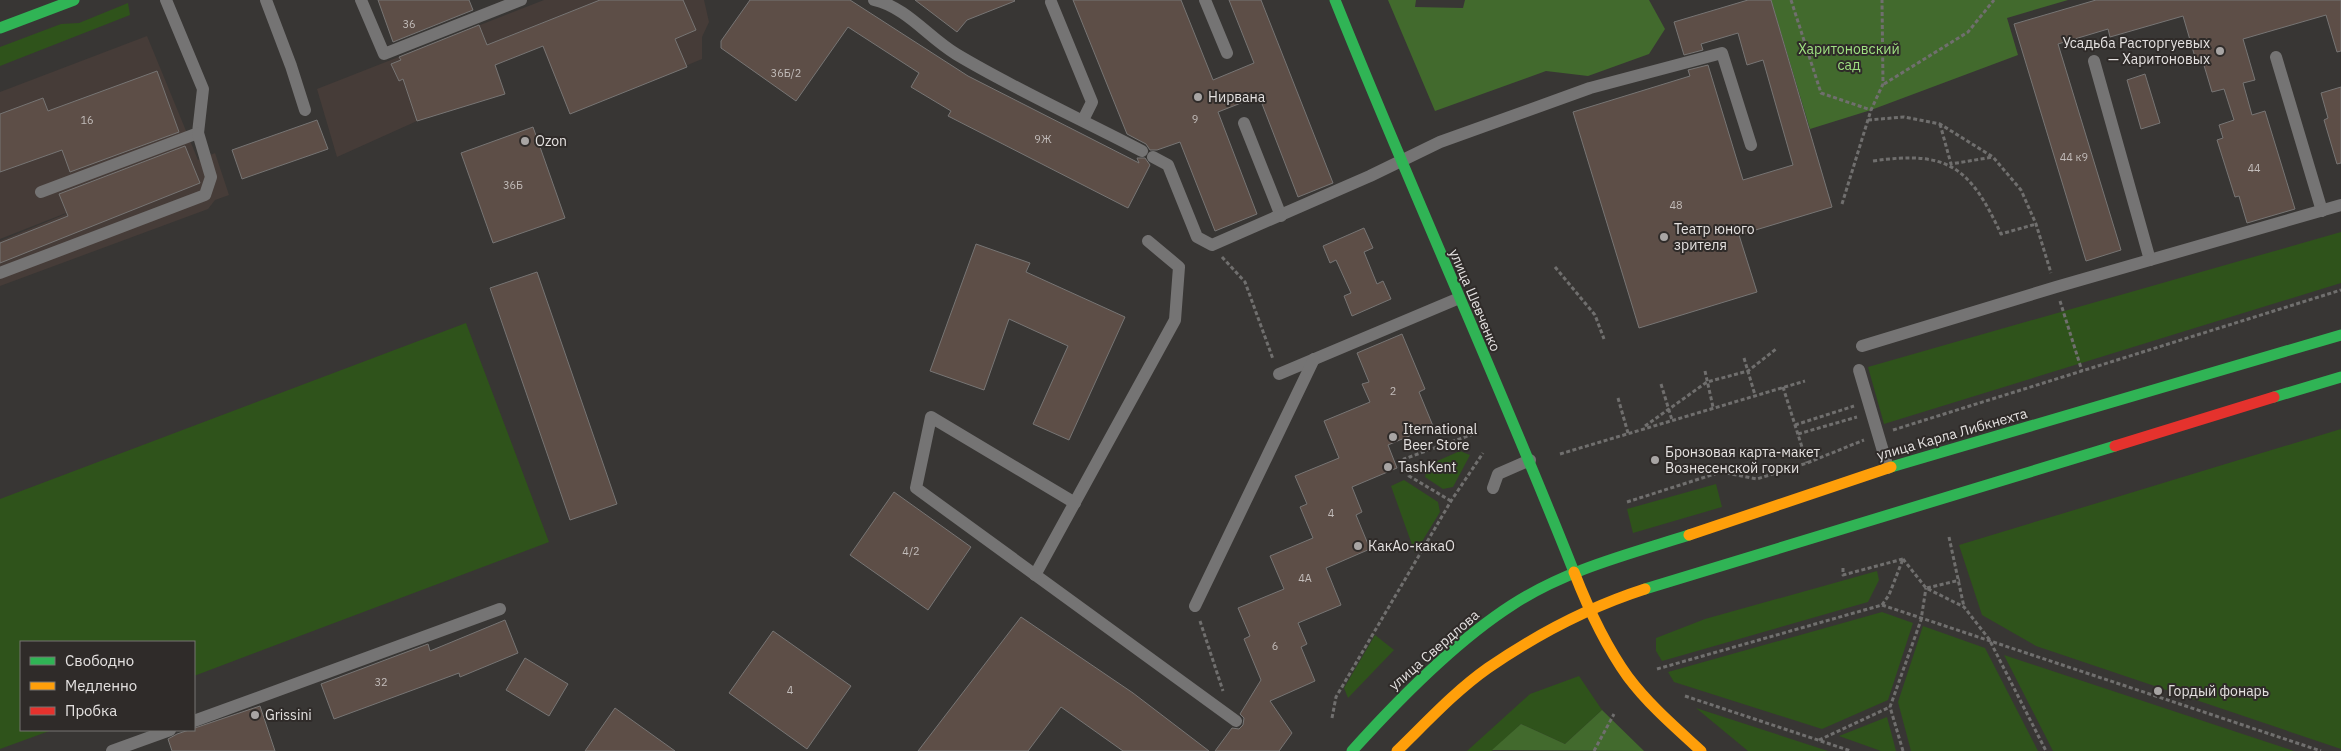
<svg xmlns="http://www.w3.org/2000/svg" width="2341" height="751" viewBox="0 0 2341 751" font-family="'IBM Plex Sans',sans-serif">
<style>
.built{fill:#463c38}
.green{fill:#2f531b}
.forest{fill:#426a2d}
.building{fill:#5d4e47;stroke:#777574}
.lines{fill:none;stroke-linecap:round;stroke-linejoin:round}
.path{stroke:#706f6e;stroke-width:3;stroke-dasharray:4 2.5;stroke-linecap:butt}
.lane{stroke:#757474;stroke-width:12}
.fast{stroke:#30b455;stroke-width:11}
.slow{stroke:#ff9f0a;stroke-width:11}
.jam{stroke:#e5322d;stroke-width:11}
.poi-dot{fill:#a8a5a4;stroke:#2f2b29;stroke-width:2}
.labels{text-anchor:middle;stroke-width:4;stroke-linejoin:round;paint-order:stroke}
.number-label{font-size:11px;fill:#c2bcba}
.poi-label{font-size:14px;fill:#e4e1e0;stroke:#2f2b29;text-anchor:start}
.park-label{font-size:14px;fill:#9fe182;stroke:#2f2b29}
.street-label{font-size:14px;fill:#e4e1e0;stroke:#2f2b29}
</style>
<rect width="100%" height="100%" fill="#383634"/>
<g class="built">
<path d="M544,0H704L709,22L702,37V59L570,114L542,46L496,65L505,94L417,121L337,157L317,89Z"/>
<path d="M147,36L198,160L215,153L229,195L215,200L208,209L0,286V241L117,193L0,239V92Z"/>
</g>
<g class="green">
<path d="M128,3L130,15L0,66V47L61,24L79,23Z"/>
<path d="M2341,232V283L1884,424L1868,367Z"/>
<path d="M466,323L549,542L194,676V642H21V730H52L0,749V499Z"/>
<path d="M2341,429V749L2036,646L1982,615L1959,545Z"/>
<path d="M1460,451L1470,455L1453,487L1443,489L1425,477L1428,465Z"/>
<path d="M1404,480L1438,502L1440,512L1415,553L1391,486Z"/>
<path d="M1716,484L1722,507L1633,533L1627,509Z"/>
<path d="M1877,571L1879,580L1868,602L1662,661L1656,651V638L1705,619Z"/>
<path d="M1882,612L1913,623L1888,700L1822,729L1674,682L1668,672Z"/>
<path d="M1923,626L1985,648L2038,751H1911L1898,702Z"/>
<path d="M1375,635L1394,650L1348,698L1344,688Z"/>
<path d="M2004,655L2294,751H2053Z"/>
<path d="M1579,676L1602,710L1565,744L1521,724L1492,751H1467L1530,694Z"/>
<path d="M1696,708L1828,751H1748Z"/>
<path d="M1887,717L1896,751H1881L1839,736Z"/>
</g>
<g class="forest">
<path d="M1388,0H1416L1415,7L1463,8L1465,0H1649L1665,29L1649,54L1588,76L1546,71L1435,111Z"/>
<path d="M1771,0H2068L2007,18L2018,55L1871,110L1810,129Z"/>
<path d="M1602,710L1644,751L1492,750L1521,724L1565,744Z"/>
</g>
<g class="building">
<path d="M378,0H469L473,10L393,42Z"/>
<path d="M600,0H683L696,30L675,39L687,67L570,114L543,46L495,65L505,94L417,121L403,79L399,81L391,64L401,60L399,57L479,25L487,45Z"/>
<path d="M750,0H850L968,76L1139,163L1137,158H1145L1150,165L1128,208L948,116L951,111L911,87L919,73L848,27L796,101L721,48V41Z"/>
<path d="M915,0H1014L1015,1L967,20L957,32Z"/>
<path d="M1073,0H1181L1213,80L1254,63L1229,0H1261L1333,183L1298,197L1259,96L1218,112L1257,214L1215,231L1180,142L1157,150H1150L1146,144L1127,134Z"/>
<path d="M1748,0H1771L1832,207L1739,235L1757,292L1639,328L1573,112L1690,76L1688,70L1708,65L1743,180L1793,165L1763,60L1747,65L1738,33L1701,44L1703,50L1684,55L1674,22Z"/>
<path d="M2096,0H2341V51L2337,52L2326,15L2243,39L2255,80L2243,83L2252,115L2265,111L2295,209L2247,223L2239,196L2235,197L2217,140L2223,138L2219,125L2234,120L2224,89L2212,92L2203,62L2197,64L2183,16L2110,37L2108,29L2058,44L2121,250L2086,261L2014,24Z"/>
<path d="M157,71L179,132L70,172L62,150L0,172V114L43,98L48,111Z"/>
<path d="M2145,74L2160,123L2141,129L2127,80Z"/>
<path d="M2341,87V163L2337,164L2324,120L2328,118L2321,93Z"/>
<path d="M317,120L328,149L242,179L232,150Z"/>
<path d="M533,127L565,218L493,243L461,153Z"/>
<path d="M185,146L200,183L0,263V243L68,216L59,194Z"/>
<path d="M1364,228L1373,248L1364,252L1377,284L1383,281L1391,299L1352,316L1344,296L1351,293L1336,260L1330,263L1323,246Z"/>
<path d="M976,244L1030,263L1026,272L1125,317L1069,440L1033,424L1068,346L1009,319L984,390L930,371Z"/>
<path d="M537,272L617,504L570,520L490,288Z"/>
<path d="M1402,334L1425,389L1419,392L1433,426L1388,445L1397,468L1352,487L1362,512L1356,515L1370,549L1326,568L1341,605L1298,623L1307,644L1301,647L1315,681L1270,701L1292,733L1279,751H1215L1232,728L1239,729L1243,725L1244,718L1240,714L1261,680L1244,639L1250,636L1238,608L1284,589L1270,556L1313,538L1300,507L1307,504L1295,476L1339,458L1324,421L1370,402L1362,384L1369,382L1357,353Z"/>
<path d="M894,492L971,547L928,610L850,555Z"/>
<path d="M1021,617L1133,693L1209,751H1123L1061,707L1028,751H918Z"/>
<path d="M505,620L518,653L460,677L459,673L334,719L321,684L428,644L430,651Z"/>
<path d="M773,631L851,686L807,749L729,693Z"/>
<path d="M525,658L568,684L549,716L506,690Z"/>
<path d="M260,706L275,751H172L168,739L177,734Z"/>
<path d="M615,708L675,751H585Z"/>
</g>
<g class="lines">
<g class="path">
<path d="M1791,0L1821,93L1871,110"/>
<path d="M1884,84L1968,32L1994,0"/>
<path d="M1868,120L1904,117L1940,124L1993,157L2021,190L2036,224L2051,273"/>
<path d="M1940,124L1951,164L1993,157"/>
<path d="M1873,161C1948,150 1970,167 2001,234L2036,224"/>
<path d="M1842,204L1871,110L1883,84L1882,0"/>
<path d="M1222,257L1245,282L1273,359"/>
<path d="M1555,267L1595,315L1604,339"/>
<path d="M2060,301L2082,371"/>
<path d="M1744,358L1755,395"/>
<path d="M1705,371L1713,407"/>
<path d="M1661,384L1672,420"/>
<path d="M1783,387L1807,463"/>
<path d="M1618,398L1628,433"/>
<path d="M1795,425L1854,406"/>
<path d="M1645,426L1707,382L1748,371L1776,349"/>
<path d="M1893,430L2341,290"/>
<path d="M1798,434L1857,417"/>
<path d="M1560,454L1805,381"/>
<path d="M1451,501L1409,476L1404,459L1476,433"/>
<path d="M1627,502L1721,472L1757,479L1807,463L1864,440"/>
<path d="M1949,537L1964,607"/>
<path d="M1903,559L1926,588L1964,607L1989,639L2046,751"/>
<path d="M1843,568V575L1903,559"/>
<path d="M1927,588L1960,580"/>
<path d="M1882,605L1889,595L1903,559"/>
<path d="M1200,621L1223,691"/>
<path d="M1657,669L1882,605L2321,751"/>
<path d="M1685,696L1851,751"/>
<path d="M1332,718L1336,697L1451,501L1483,453"/>
<path d="M1819,740L1890,707"/>
<path d="M1594,751L1614,714"/>
<path d="M1903,751L1890,707L1921,620L1926,588"/>
</g>
<g class="lane">
<path d="M266,0L291,66L305,110"/>
<path d="M361,0L384,54L521,0"/>
<path d="M874,0C906,7 929,38 956,54C1016,90 1081,119 1142,151"/>
<path d="M1205,0L1227,53"/>
<path d="M1051,2L1092,102L1083,120"/>
<path d="M2276,57L2322,211"/>
<path d="M2094,61L2150,260"/>
<path d="M1244,123L1281,216"/>
<path d="M1153,157L1168,165L1197,237L1212,245L1370,176L1440,142L1590,88L1722,53L1751,145"/>
<path d="M41,192L198,133L203,89L166,0"/>
<path d="M0,273L205,195L211,177L198,133"/>
<path d="M1862,346L2056,287L2341,205"/>
<path d="M1859,370L1888,468"/>
<path d="M1279,374L1457,299"/>
<path d="M1493,488L1498,474L1530,460"/>
<path d="M1075,503L931,417L916,488L1236,721"/>
<path d="M1035,575L1175,320L1179,267L1148,241"/>
<path d="M1195,606L1314,359"/>
<path d="M194,721L500,609"/>
<path d="M112,751L170,730"/>
</g>
<g class="fast">
<path d="M1335,0C1412,192 1498,380 1574,572"/>
<path d="M0,28L74,0"/>
<path d="M2274,397L2341,377"/>
<path d="M1891,467L2341,335"/>
<path d="M1645,589L2115,446"/>
<path d="M1352,751C1397,701 1456,641 1512,605C1565,570 1629,554 1689,535"/>
</g>
<g class="slow">
<path d="M1689,535L1891,467"/>
<path d="M1574,572C1588,608 1605,645 1628,677C1649,705 1676,728 1701,751"/>
<path d="M1397,751C1426,723 1454,692 1488,668C1536,635 1589,607 1645,589"/>
</g>
<path class="jam" d="M2115,446L2274,397"/>
</g>
<g class="poi-dot">
<circle cx="2220" cy="51" r="5"/>
<circle cx="1198" cy="97" r="5"/>
<circle cx="525" cy="141" r="5"/>
<circle cx="1664" cy="237" r="5"/>
<circle cx="1393" cy="437" r="5"/>
<circle cx="1655" cy="460" r="5"/>
<circle cx="1388" cy="467" r="5"/>
<circle cx="1358" cy="546" r="5"/>
<circle cx="2158" cy="691" r="5"/>
<circle cx="255" cy="715" r="5"/>
</g>
<g class="labels">
<g class="number-label">
<text x="409" y="28">36</text>
<text x="786" y="77">36Б/2</text>
<text x="1195" y="123">9</text>
<text x="87" y="124">16</text>
<text x="1043" y="143">9Ж</text>
<text x="2074" y="161">44 к9</text>
<text x="2254" y="172">44</text>
<text x="513" y="189">36Б</text>
<text x="1676" y="209">48</text>
<text x="1393" y="395">2</text>
<text x="1331" y="517">4</text>
<text x="911" y="555">4/2</text>
<text x="1305" y="582">4А</text>
<text x="1275" y="650">6</text>
<text x="381" y="686">32</text>
<text x="790" y="694">4</text>
</g>
<g class="poi-label">
<text x="2210" y="48" text-anchor="end">Усадьба Расторгуевых<tspan x="2210" dy="16">— Харитоновых</tspan></text>
<text x="1208" y="102">Нирвана</text>
<text x="535" y="146">Ozon</text>
<text x="1674" y="234">Театр юного<tspan x="1674" dy="16">зрителя</tspan></text>
<text x="1403" y="434">Iternational<tspan x="1403" dy="16">Beer Store</tspan></text>
<text x="1665" y="457">Бронзовая карта-макет<tspan x="1665" dy="16">Вознесенской горки</tspan></text>
<text x="1398" y="472">TashKent</text>
<text x="1368" y="551">КакАо-какаО</text>
<text x="2168" y="696">Гордый фонарь</text>
<text x="265" y="720">Grissini</text>
</g>
<g class="park-label">
<text x="1849" y="54">Харитоновский<tspan x="1849" dy="16">сад</tspan></text>
</g>
<g class="street-label">
<text transform="translate(1475 300) rotate(67)" y="5">улица Шевченко</text>
<text transform="translate(1952 434) rotate(-16)" y="5">улица Карла Либкнехта</text>
<text transform="translate(1434 650) rotate(-41)" y="5">улица Свердлова</text>
</g>
</g>
<rect x="20" y="641" width="175" height="90" fill="#2f2b29" stroke="#777472"/>
<rect x="30" y="657" width="25" height="8" fill="#30b455" stroke="#777472"/>
<text x="65" y="666" font-size="15" fill="#e4e1e0">Свободно</text>
<rect x="30" y="682" width="25" height="8" fill="#ff9f0a" stroke="#777472"/>
<text x="65" y="691" font-size="15" fill="#e4e1e0">Медленно</text>
<rect x="30" y="707" width="25" height="8" fill="#e5322d" stroke="#777472"/>
<text x="65" y="716" font-size="15" fill="#e4e1e0">Пробка</text>
</svg>
